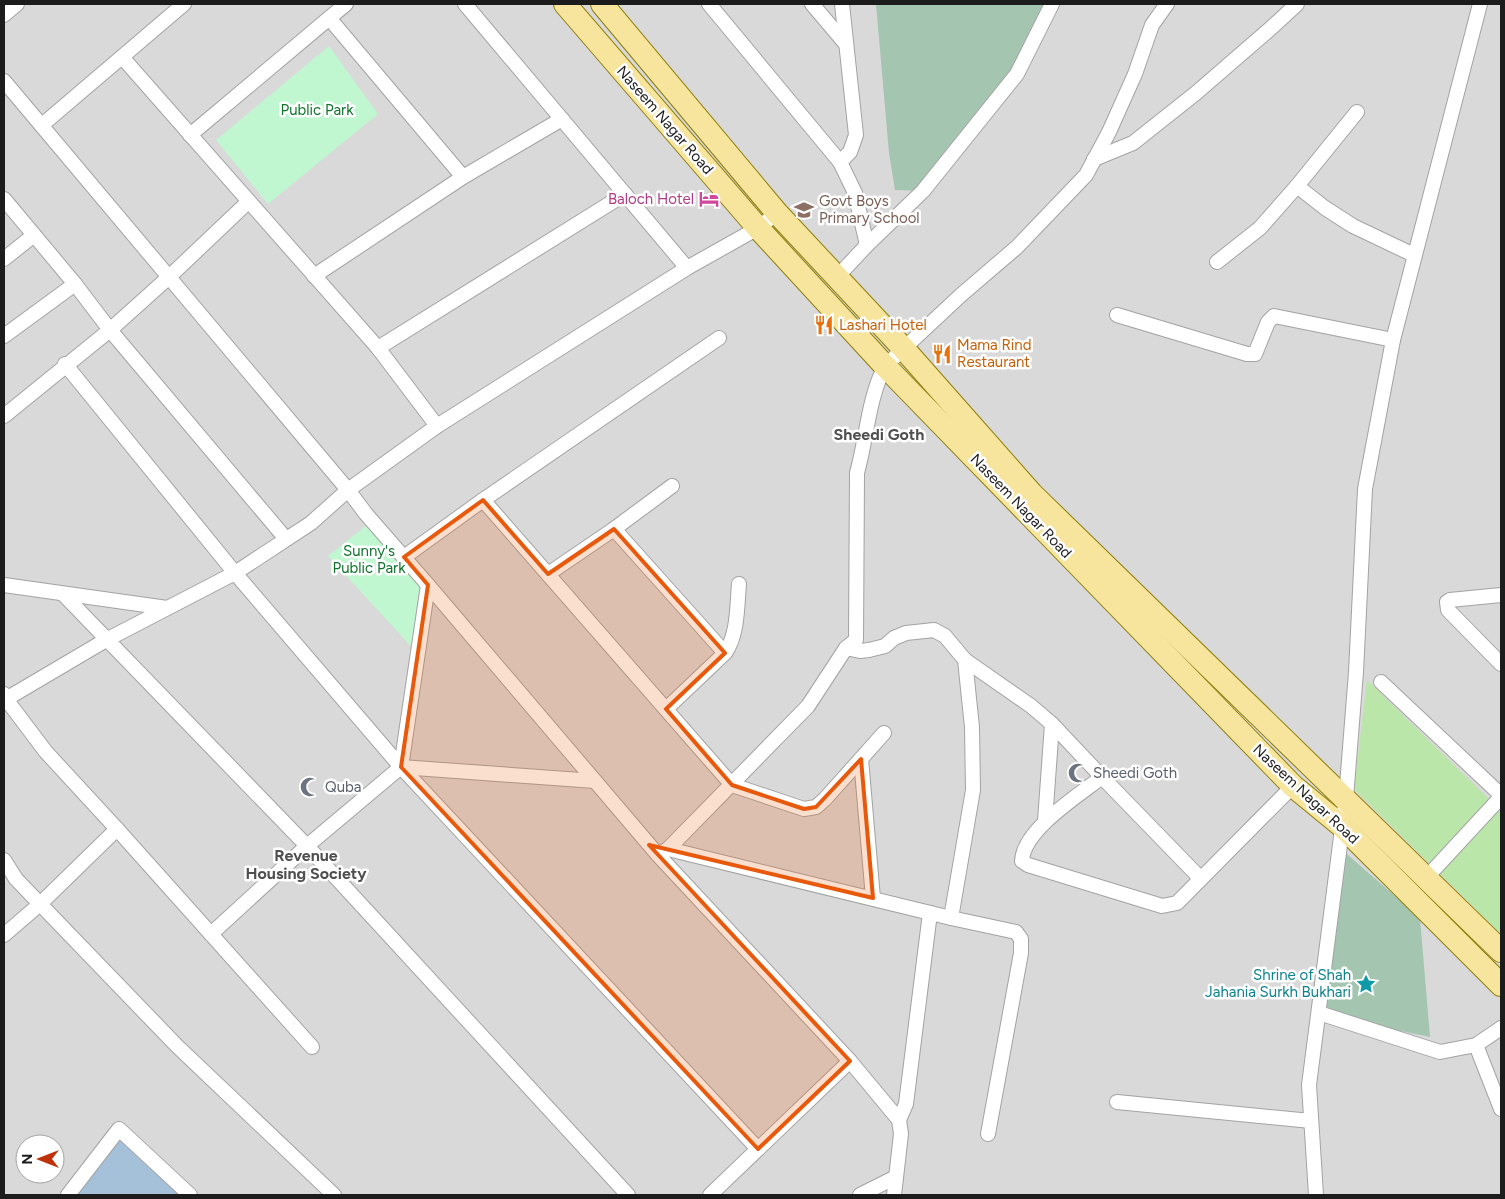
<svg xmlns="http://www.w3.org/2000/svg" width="1505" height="1199" viewBox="0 0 1505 1199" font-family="Figtree,sans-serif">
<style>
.residential{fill:#dad9d9;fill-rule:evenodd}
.grass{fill:#bae6a9}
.cemetery{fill:#a4c5b0}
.park{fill:#c0f6d0}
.water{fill:#a4c1d9}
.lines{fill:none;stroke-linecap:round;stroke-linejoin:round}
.minor-casing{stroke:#a3a3a3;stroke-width:16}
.primary-casing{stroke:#8d7e07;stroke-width:24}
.minor{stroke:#fff;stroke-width:14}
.primary{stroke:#f7e49d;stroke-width:22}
.marked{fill:#e8590c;fill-opacity:0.2;stroke:#e8590c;stroke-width:4;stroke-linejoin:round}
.labels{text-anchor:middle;stroke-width:5;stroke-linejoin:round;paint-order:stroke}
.park-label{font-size:15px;fill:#10742e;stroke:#fff}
.street-label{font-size:15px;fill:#1c1c1c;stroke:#fff}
.hotel-label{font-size:15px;fill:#b23c85;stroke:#fff;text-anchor:end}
.education-label{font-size:15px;fill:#785e54;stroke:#fff;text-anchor:start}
.food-label{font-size:15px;fill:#c56008;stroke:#fff;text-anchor:start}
.worship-label{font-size:15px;fill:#5b616d;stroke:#fff;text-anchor:start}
.culture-label{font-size:15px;fill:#0d838f;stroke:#fff;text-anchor:end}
.neighbourhood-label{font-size:16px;font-weight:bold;fill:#4f4f4f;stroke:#fff}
</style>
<rect width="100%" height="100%" fill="#edece2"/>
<path class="residential" d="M4,4H1501V1195H4ZM25,1144H55V1174H25Z"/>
<path class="grass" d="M1367,680L1501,811V934L1354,789Z"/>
<g class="cemetery">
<path d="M876,4H1034L1050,6L1017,74L923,191L895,190L889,153Z"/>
<path d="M1340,848L1420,918L1430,1037L1319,1014Z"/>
</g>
<g class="park">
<path d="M329,46L378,114L268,204L216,140Z"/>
<path d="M372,521L428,585L418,654L328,556Z"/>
</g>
<path class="water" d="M119,1129L190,1195H68Z"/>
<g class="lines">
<defs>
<g id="minor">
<path d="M465,4L687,268"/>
<path d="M709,4L840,162"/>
<path d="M812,4L845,43"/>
<path d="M842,4L856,135L850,152L840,162L855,193L867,245"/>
<path d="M4,15L17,4"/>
<path d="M329,18L463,177"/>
<path d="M122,57L378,348L437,426"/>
<path d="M4,81L348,490L366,514L428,585L658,855"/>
<path d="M42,125L184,4"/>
<path d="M190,135L346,4"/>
<path d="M1094,159L1133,143L1196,93L1271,28L1297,4"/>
<path d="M1297,186L1325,208L1353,226L1414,255"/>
<path d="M4,199L75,284L110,330L286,539"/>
<path d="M4,259L34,235"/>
<path d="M1217,262L1260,228L1297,186L1357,112"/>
<path d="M314,276L463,177L562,119"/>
<path d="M837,277L867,245L923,191L1017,74L1052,4"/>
<path d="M1117,315L1247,354H1255L1268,322L1274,316L1393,340"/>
<path d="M4,336L75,284"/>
<path d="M719,338L483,500L732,785L804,809L816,807L825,799L884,733"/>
<path d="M378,348L625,194"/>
<path d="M65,364L235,573L401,767L758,1149"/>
<path d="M4,416L110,330L169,277L248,202"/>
<path d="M672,486L614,529L725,653"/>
<path d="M404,557L483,500"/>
<path d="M548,574L614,529"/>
<path d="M4,585L167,608"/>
<path d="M63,594L307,846L628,1195"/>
<path d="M1501,595L1450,600L1447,602L1448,610L1501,664"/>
<path d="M846,648L860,651L869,650L885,646L894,638L906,633L934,630L945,636L965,660L972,727L973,790L951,918"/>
<path d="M965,660L1031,706L1052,724L1102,777C1079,795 1023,830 1022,861L1028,865L1162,906L1177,903L1293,786"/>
<path d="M1381,682L1501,795"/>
<path d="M4,694L6,699L106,640L235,573L311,523L348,490L437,426L687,268L758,228L777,213"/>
<path d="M6,699L46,752L117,829L312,1047"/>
<path d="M666,709L725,653C738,635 737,606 739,584"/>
<path d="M861,759L873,898"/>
<path d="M401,767L595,781"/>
<path d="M1102,777L1201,879"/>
<path d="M1045,821L1052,724"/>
<path d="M668,849L951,918L1016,932L1021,939V953L988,1134"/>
<path d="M4,860L16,879L177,1046L334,1195"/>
<path d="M1427,877L1501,797"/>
<path d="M211,934L307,846L401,767L428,585"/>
<path d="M4,935L40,904L117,829"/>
<path d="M1319,1013L1440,1052L1476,1045L1501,1028"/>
<path d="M1476,1045L1501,1109"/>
<path d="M1117,1102L1311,1121"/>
<path d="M899,1120L906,1104L930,913"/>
<path d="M68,1195L119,1129L190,1195"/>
<path d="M710,1195L850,1061"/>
<path d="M860,1195L896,1177"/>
<path d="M894,1195L901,1134L899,1120L850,1061L658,855L668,849L808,706L846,648L856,640L857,473C867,437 868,399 885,366L961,295L1017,247L1086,175L1109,132L1135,74L1152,25L1167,4"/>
<path d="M1316,1195L1309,1085L1346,798L1356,672L1365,489L1393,340L1480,4"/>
</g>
<g id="primary">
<path d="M565,4L758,228L885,366L1293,786L1343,827L1501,985"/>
<path d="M602,4L777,213L904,349L1032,494L1501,951"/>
</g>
</defs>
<use href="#minor" class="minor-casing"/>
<use href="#primary" class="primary-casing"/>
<use href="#minor" class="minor"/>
<use href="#primary" class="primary"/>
</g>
<path class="marked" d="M483,500L548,574L614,529L725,653L666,709L732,785L804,809L816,807L861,759L873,898L649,845L850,1061L758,1149L401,767L428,585L404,557Z"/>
<defs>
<symbol id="hotel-bare" viewBox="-9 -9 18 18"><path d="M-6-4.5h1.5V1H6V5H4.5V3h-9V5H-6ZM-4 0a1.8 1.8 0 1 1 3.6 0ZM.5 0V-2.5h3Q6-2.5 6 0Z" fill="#d1479c" stroke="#fff" stroke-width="2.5" paint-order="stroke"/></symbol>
<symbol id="school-bare" viewBox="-9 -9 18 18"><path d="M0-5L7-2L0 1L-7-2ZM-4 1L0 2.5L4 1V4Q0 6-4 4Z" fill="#8d6e63" stroke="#fff" stroke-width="2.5" paint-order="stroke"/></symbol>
<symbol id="restaurant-bare" viewBox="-9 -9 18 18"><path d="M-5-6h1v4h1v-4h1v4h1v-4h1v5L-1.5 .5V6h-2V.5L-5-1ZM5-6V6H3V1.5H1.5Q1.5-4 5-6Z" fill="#e8710a" stroke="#fff" stroke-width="2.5" paint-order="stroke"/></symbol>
<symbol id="mosque-bare" viewBox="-9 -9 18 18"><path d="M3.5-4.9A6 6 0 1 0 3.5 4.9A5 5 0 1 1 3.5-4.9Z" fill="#6b7280" stroke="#fff" stroke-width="2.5" paint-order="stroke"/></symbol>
<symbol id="sight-bare" viewBox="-9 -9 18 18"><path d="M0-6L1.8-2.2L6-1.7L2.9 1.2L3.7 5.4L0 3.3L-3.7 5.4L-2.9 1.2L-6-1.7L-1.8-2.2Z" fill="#0f9aa8" stroke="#fff" stroke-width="2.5" paint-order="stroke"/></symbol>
</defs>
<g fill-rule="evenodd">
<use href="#hotel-bare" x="695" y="185" width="28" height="28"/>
<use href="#school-bare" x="790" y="196" width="28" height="28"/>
<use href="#restaurant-bare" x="810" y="311" width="28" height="28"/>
<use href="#restaurant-bare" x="928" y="340" width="28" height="28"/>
<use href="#mosque-bare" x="1064" y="759" width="28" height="28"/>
<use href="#mosque-bare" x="296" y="773" width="28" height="28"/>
<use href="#sight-bare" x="1352" y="970" width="28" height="28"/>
</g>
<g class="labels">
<g class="park-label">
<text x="317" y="115">Public Park</text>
<text x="369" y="556">Sunny's<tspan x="369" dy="17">Public Park</tspan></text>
</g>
<g class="street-label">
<text transform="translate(665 120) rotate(49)" y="5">Naseem Nagar Road</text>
<text transform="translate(1021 506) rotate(46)" y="5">Naseem Nagar Road</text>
<text transform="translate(1306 794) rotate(43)" y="5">Naseem Nagar Road</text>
</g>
<g class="hotel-label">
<text x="694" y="204">Baloch Hotel</text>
</g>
<g class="education-label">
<text x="819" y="206">Govt Boys<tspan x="819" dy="17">Primary School</tspan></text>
</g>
<g class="food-label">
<text x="839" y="330">Lashari Hotel</text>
<text x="957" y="350">Mama Rind<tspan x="957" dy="17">Restaurant</tspan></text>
</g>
<g class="worship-label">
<text x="1093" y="778">Sheedi Goth</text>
<text x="325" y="792">Quba</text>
</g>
<g class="culture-label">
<text x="1351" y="980">Shrine of Shah<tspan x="1351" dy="17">Jahania Surkh Bukhari</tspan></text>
</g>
<g class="neighbourhood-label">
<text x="879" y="440">Sheedi Goth</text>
<text x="306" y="861">Revenue<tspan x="306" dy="18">Housing Society</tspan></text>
</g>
</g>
<rect width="1505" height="1199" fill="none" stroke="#1c1c1c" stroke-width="10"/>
<g transform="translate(40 1159) rotate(270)"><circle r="24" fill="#ffffff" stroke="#a4a4a4"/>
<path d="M0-4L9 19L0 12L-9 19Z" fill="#bf3109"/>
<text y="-8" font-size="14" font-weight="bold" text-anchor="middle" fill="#1c1c1c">N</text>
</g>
</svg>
